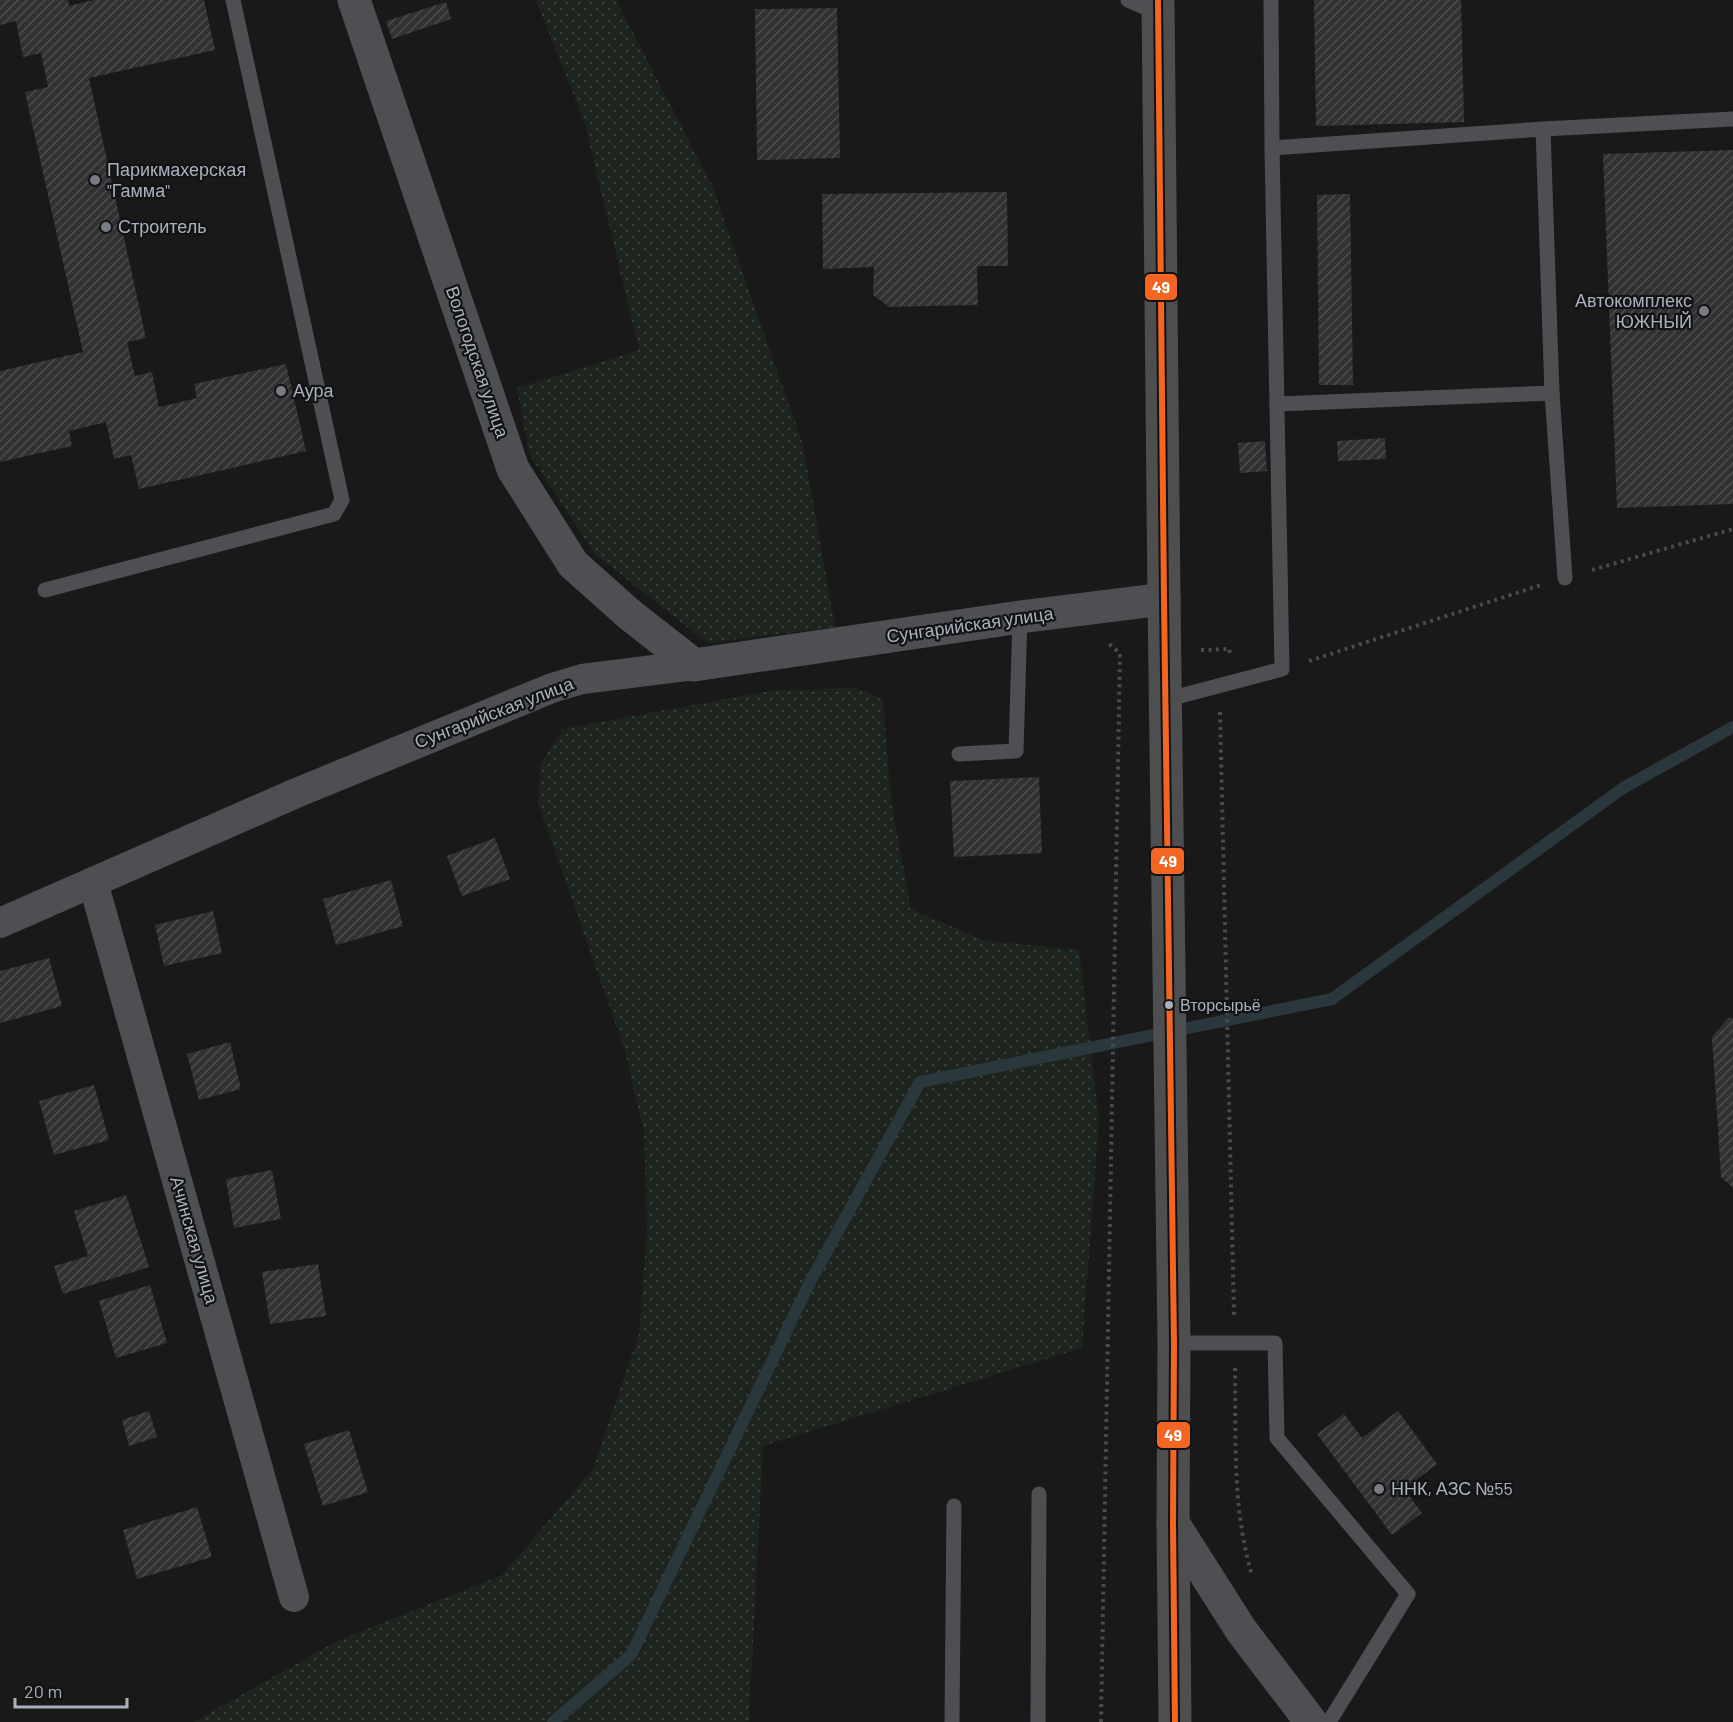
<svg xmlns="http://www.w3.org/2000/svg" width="1733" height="1722" viewBox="0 0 1733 1722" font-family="Barlow,sans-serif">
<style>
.grass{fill:url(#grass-dots)}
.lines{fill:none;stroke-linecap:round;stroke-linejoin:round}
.stream{stroke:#2a373d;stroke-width:12}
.building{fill:url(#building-hatch)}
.path{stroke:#494b4e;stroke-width:4;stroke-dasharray:3 4.5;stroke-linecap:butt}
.service{stroke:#4d4f53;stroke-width:15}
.minor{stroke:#4d4f53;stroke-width:30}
.tertiary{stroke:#4d4f53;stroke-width:33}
.secondary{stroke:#4c4e50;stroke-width:33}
.bus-1-casing{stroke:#131316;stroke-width:10}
.bus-1{stroke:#f26522;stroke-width:6}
.poi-dot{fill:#777c83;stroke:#131316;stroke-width:2}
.bus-dot{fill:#a9b1bc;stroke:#131316;stroke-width:2}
.labels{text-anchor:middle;stroke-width:4.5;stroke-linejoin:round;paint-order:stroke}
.bus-label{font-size:16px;fill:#a9b1bc;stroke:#131316;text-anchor:start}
.poi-label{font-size:18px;fill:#a9b1bc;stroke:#131316;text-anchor:start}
.street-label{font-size:18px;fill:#a9b1bc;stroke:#131316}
.line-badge{stroke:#131316;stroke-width:2}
.badge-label{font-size:16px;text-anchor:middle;font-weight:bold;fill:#fff}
</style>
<defs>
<pattern id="grass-dots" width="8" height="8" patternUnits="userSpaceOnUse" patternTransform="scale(1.5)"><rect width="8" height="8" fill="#1c241d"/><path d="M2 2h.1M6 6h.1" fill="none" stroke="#3a413c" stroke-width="1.8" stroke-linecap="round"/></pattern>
<pattern id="building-hatch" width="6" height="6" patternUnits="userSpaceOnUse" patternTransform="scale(1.5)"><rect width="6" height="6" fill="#313132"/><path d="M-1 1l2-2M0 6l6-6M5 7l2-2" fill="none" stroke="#4c4c4e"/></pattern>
</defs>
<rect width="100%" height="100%" fill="#19191a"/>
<g class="grass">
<path d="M536,0H616L712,185L803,445L835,627L707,643L595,554L529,454L517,388L639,350L585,124Z"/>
<path d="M858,688L883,700L891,800L911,909L983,940L1079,950L1099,1121L1082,1348L763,1446L749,1722H193L339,1640L502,1575L593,1469L639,1334L647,1229L644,1132L624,1048L538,803L540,765L562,729L775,690Z"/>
</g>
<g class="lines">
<path class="stream" d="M553,1722L631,1655L810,1282L920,1082L1332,999L1623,788L1733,727"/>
</g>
<g class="building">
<path d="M0,0H68L69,6L94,0H204L215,50L89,78L146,338L127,342L135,376L152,372L159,407L197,398L194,384L286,364L306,451L139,489L131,455L114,459L106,422L69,431L72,446L0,462V371L83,352L25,92L48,87L41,53L23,57L16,21L0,25Z"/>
<path d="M1314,0H1461L1464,122L1316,126Z"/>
<path d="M446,2L451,19L392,39L386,21Z"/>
<path d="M837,8L840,158L757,160L755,9Z"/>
<path d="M1733,150V504L1617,508L1603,154Z"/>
<path d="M1007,192L1008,266H977L978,305L889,307L873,295L874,267L823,269L822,194Z"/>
<path d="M1350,194L1353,385H1319L1317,195Z"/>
<path d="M1385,438L1386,459L1338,461L1337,441Z"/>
<path d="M1265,441L1267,471L1240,473L1238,443Z"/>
<path d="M1039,777L1042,853L954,857L950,781Z"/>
<path d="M495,838L510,879L462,896L447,856Z"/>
<path d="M391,880L403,926L336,945L323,899Z"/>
<path d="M213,911L222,953L164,966L155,925Z"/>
<path d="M49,958L62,1006L0,1023V971Z"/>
<path d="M1728,1018H1733V1188L1721,1177L1712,1037Z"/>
<path d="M230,1042L241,1089L199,1100L187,1054Z"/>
<path d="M94,1085L109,1140L54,1155L39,1101Z"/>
<path d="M272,1170L281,1219L234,1228L226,1179Z"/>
<path d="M126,1195L149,1267L63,1294L54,1266L88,1256L74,1211Z"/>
<path d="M318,1264L326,1316L270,1324L262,1272Z"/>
<path d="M150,1285L167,1343L116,1358L99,1301Z"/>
<path d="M149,1411L157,1437L129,1446L122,1420Z"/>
<path d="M1398,1411L1437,1464L1404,1489L1422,1513L1392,1535L1317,1434L1344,1414L1362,1438Z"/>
<path d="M349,1430L368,1492L323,1506L304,1444Z"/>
<path d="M197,1507L212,1557L137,1579L123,1530Z"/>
</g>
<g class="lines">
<g class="path">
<path d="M1592,570L1733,529"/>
<path d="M1201,650L1230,649L1229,655"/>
<path d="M1309,661L1541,585"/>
<path d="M1220,712L1234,1316"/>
<path d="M1235,1368C1236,1438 1232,1508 1252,1575"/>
<path d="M1101,1722L1120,653L1108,643"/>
</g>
<g class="service">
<path d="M1128,0L1158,13"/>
<path d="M1543,129L1552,393L1565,578"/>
<path d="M1272,148L1543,129L1733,119"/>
<path d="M1277,404L1552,393"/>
<path d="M45,590L334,514L342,500L233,0"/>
<path d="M1165,700L1282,669L1272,148L1271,0"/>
<path d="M959,754L1016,751L1020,617"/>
<path d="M1174,1343H1275L1277,1438L1408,1594L1329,1722"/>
<path d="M952,1722L954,1506"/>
<path d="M1038,1722L1039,1494"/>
</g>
<g class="minor">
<path d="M93,882L294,1597"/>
<path d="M0,923L294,794L552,688L582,679L694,665"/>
</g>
<g class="tertiary">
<path d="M354,0L513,469L573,564L629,614L694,665L1020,617L1164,599"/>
<path d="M1173,1523L1241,1630L1311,1722"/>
</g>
<path class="secondary" d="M1158,0L1164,599L1174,1343L1173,1523L1175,1722"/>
<defs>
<path id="bus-1" d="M1158,0L1164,599L1174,1343L1173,1523L1175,1722"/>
</defs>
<use href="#bus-1" class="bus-1-casing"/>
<use href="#bus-1" class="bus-1"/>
</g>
<g class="poi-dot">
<circle cx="95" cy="180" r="6"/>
<circle cx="106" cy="227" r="6"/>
<circle cx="1704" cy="311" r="6"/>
<circle cx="281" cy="391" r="6"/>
<circle cx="1379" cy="1489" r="6"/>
</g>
<circle class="bus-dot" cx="1169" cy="1005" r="5"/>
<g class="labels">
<g class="bus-label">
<text x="1180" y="1011">Вторсырьё</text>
</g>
<g class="poi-label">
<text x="107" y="176">Парикмахерская<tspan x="107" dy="21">"Гамма"</tspan></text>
<text x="118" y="233">Строитель</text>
<text x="1692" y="307" text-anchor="end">Автокомплекс<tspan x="1692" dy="21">ЮЖНЫЙ</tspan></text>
<text x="293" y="397">Аура</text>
<text x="1391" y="1495">ННК, АЗС №55</text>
</g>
<g class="street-label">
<text transform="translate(477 362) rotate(71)" y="6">Вологодская улица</text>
<text transform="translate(970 625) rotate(-8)" y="6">Сунгарийская улица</text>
<text transform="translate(494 713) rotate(-21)" y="6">Сунгарийская улица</text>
<text transform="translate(194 1240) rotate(74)" y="6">Ачинская улица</text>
</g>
</g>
<g class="line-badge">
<rect x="1144" y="273" width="34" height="28" rx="6" fill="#f26522"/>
<rect x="1150" y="847" width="35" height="28" rx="6" fill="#f26522"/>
<rect x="1156" y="1421" width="35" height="28" rx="6" fill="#f26522"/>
</g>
<g class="badge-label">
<text x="1161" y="293">49</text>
<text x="1168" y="867">49</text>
<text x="1173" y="1441">49</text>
</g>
<path d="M15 1698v9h112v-9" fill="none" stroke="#a9b1bc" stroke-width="3"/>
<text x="24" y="1698" font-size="18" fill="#a9b1bc" stroke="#131316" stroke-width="4.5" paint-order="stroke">20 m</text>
</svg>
